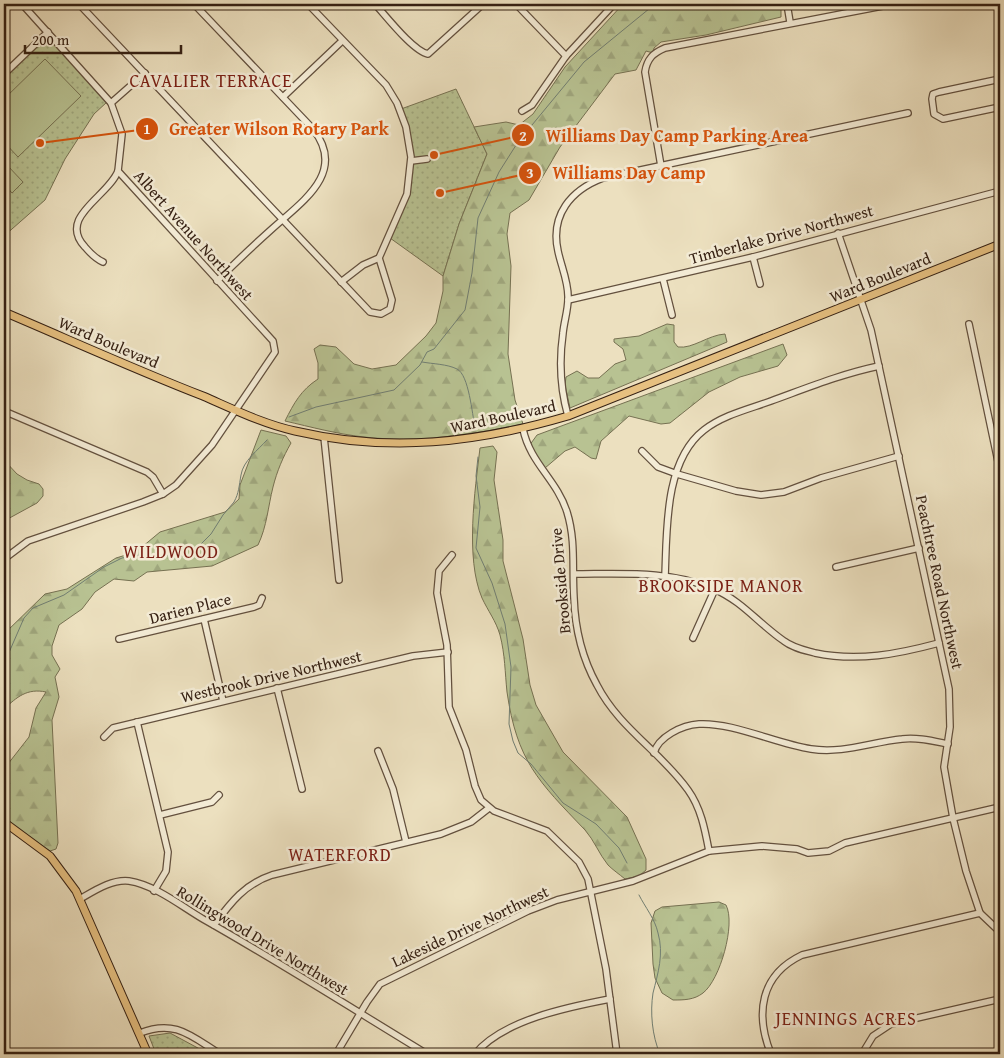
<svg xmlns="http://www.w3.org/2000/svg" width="1004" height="1058" viewBox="0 0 1004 1058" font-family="'Gentium Book Plus',serif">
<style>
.grass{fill:url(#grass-dots);stroke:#767152}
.forest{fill:url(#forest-firs);stroke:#767152}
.pitch{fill:#b8c292;stroke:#767152}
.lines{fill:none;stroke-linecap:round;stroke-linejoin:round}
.stream{stroke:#717e72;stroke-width:1}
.minor-casing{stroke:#63503e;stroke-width:8}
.major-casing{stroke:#352013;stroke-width:9}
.minor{stroke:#f3ebd5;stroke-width:5.5}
.major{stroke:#e6c080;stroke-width:7}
.labels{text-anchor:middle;stroke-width:5;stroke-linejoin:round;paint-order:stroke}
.street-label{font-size:16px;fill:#352013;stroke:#f3ebd5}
.neighbourhood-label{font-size:18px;letter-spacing:1px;fill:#7a1f14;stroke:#f3ebd5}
.leader{fill:none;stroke:#d6530d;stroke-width:2}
.callout-dot{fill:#d6530d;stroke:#f3ebd5;stroke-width:2}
.mark-label{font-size:15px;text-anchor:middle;font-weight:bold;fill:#fff}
.callout-label{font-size:18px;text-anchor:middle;font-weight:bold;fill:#d6530d;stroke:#f3ebd5;stroke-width:5;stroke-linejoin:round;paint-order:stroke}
</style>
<defs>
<pattern id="grass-dots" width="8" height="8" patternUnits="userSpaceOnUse" patternTransform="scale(1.25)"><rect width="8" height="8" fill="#b8c292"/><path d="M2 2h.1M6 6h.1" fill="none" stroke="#9fa67d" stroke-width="1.8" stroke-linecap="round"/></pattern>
<pattern id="forest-firs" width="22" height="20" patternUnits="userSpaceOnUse" patternTransform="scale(1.25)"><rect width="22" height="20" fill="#b8c292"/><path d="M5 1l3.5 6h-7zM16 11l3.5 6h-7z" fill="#9fa67d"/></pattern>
</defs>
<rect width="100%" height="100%" fill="#ece0bf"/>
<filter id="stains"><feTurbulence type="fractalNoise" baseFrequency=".004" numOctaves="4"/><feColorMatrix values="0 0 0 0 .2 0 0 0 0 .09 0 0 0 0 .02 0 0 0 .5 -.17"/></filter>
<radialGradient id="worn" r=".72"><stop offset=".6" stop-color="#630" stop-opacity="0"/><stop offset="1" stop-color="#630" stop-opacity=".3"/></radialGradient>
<g class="grass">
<path d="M48,32L107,102L94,114L65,159L45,200L4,236V75Z"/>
<path d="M456,89L487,154L459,224L443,276L390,238C416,188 419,163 401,109Z"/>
<path d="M170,1033L209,1054H156L149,1036Z"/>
</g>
<g class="forest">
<path d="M623,4H781V17L706,35L661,42L654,48L653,53L646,51L636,70L615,74L560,147L529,200L510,213L507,234L511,266L508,354L515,400L523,424C471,435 417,443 364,437C337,434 311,427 285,421C294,403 301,390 318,379V363L314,349L320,345L336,347L354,364L372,369L396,365L426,336L436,323L443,291V276L459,224L487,154L474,127L506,122L519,125L533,114L565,67Z"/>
<path d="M667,324L674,325V342L678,347C693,349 708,335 725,334L727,342L570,408L565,385L566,377L577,371L588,378H599L615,364L626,360L623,349L614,342V339L639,336Z"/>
<path d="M783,344L787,355L778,366L740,377L709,392L670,423L661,424L629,416L601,441L596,459L591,458L575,447L565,451L545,468L529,446L537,435Z"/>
<path d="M261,430L286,436L291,443C283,457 277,471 273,487C268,507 267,526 258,545L212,566L147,572L134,581L114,579L95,592L82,609L59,625L52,646V655L60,669L55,677L59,697L52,720L58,843L56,849L50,851L4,819V769L29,737L36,708L46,692C27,688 17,697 4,709V634L45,594L67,589L116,558L136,552L160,532L225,512L239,499L240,485Z"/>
<path d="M493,446L497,452L494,480L503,540V561L523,639L530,685L536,705L563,752L627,817L646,859V870L639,876L625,879C619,874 613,870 608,865C599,854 594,840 585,830C538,781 517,761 507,692C505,673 505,654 500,635C496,621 488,611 482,598C465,558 475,490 480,448Z"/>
<path d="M4,460L17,474L27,480L39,484L43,489V496L37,503L4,521Z"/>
<path d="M719,902L726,905C736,924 720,980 703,993C694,1000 684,1000 673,1000L662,993L655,978L653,964L651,923L655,911L662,907Z"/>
</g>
<g class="pitch">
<path d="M45,59L81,96L18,157L4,142V99Z"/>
<path d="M7,165L23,182L12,193L4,184V168Z"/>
</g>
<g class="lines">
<g class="stream">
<path d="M422,362C433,364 447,364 457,369C469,375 472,414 475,427"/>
<path d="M289,417L316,407L394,390L420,365L427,352L434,349L465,310L472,273L478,218L499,172L518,142L584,62L655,4"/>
<path d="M478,457L476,476L480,507L476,548L492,583L505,624L511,667L509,724L513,741L518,753L531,764L563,803L596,824L619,848L627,863"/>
<path d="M4,664L24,618L33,608L64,595L104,567L122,558L140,555L185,556L191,554L211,534L223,515L234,502C239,493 239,486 241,475C243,461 258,450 267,440"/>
<path d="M639,895C645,907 655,919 658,933C664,954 658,973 653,993C650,1012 652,1036 660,1054"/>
</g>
<defs>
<g id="minor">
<path d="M79,4L370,312L381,314L390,309L392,300L379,258L407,194L411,157L406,127L397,103L386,85L308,4"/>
<path d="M194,4L313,129C347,172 303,201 273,228C254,245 235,263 217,281"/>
<path d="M375,4C386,16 413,51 428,54L483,4"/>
<path d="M516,4L566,56"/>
<path d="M787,4L790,22"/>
<path d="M4,74L48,32"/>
<path d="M1000,79L939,92L933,94L932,99L934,114L943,119L1000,107"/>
<path d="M283,97L342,41"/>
<path d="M111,103L145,73"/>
<path d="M522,111L532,105L566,56L614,4"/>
<path d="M411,161L427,159"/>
<path d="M661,166L645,72C647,59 653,53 665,48L893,4"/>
<path d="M838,233L871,330L949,689L950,727L944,767L953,818L966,871L980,913L1000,932"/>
<path d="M753,257L760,284"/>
<path d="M103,262C96,259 91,254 85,247C57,217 108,197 118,171"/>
<path d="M663,279L672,315"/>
<path d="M341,282L363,265L379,258"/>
<path d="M568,300L753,257L1000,191"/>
<path d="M969,324L1000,471"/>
<path d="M4,411L147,472L153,477L163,494"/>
<path d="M568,416C560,388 559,361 563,333C564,322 568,310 568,299C569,283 561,266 558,251C550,215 571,190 603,178L908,113"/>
<path d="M523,429C530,463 557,480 567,512C576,541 572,568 574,598C575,628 582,658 597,685C619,728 661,752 688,790C701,808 705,830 709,851"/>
<path d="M324,437L339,580"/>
<path d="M642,451L658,467L677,474L736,491L761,495L784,492L821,478L899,456"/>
<path d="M452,555L439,571L437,593L447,645L449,707L466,750L475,786L481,800L494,811L547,831L579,862L588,879L606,969L617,1054"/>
<path d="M4,559L28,541L143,502L163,494L176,485L212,445L275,352L273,341L118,171L122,134L111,103L22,4"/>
<path d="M836,567L919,548"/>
<path d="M574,574C620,574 671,570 714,589C742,601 759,624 784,641C793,648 804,650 815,653C858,662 898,654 939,643"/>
<path d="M665,576C667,531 664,461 704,430C723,415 749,409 771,401C807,388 841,374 879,366"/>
<path d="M204,619L223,701"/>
<path d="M693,638L715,589"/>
<path d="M119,639L254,607L259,605L262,598"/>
<path d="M277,688L302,789"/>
<path d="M137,722L168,852L166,871L154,891"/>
<path d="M104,737L113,728L413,656L448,652"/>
<path d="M378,751L393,789L406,842"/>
<path d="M654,753C658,737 682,725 699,724C732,722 777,744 811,749C843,754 871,742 902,739C917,737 933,741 948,744"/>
<path d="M160,815L212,802L219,795"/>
<path d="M80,899C94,891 112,879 129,881C155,885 181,906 203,919C279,962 353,1009 427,1054"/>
<path d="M214,925C231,902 245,884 272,875L441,834L471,822L489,808"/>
<path d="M140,1033C175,1019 191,1036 220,1054"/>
<path d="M336,1054L367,1002L380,984L528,911L557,900L633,881L709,851L762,846L797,849L808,853L829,851L845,843L1000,807"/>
<path d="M475,1054C503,1020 568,1007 610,999"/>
<path d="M771,1054C755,1014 760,975 802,955L980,913"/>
<path d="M862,1054L873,1036L891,1024L1000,999"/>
</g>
<g id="major">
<path d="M4,312C70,340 136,370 203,396C233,409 263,424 295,431C390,453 476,443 568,416L1000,244"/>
<path d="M4,822L50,856L76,891L148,1054"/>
</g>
</defs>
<use href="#minor" class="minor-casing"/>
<use href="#major" class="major-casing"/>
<use href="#minor" class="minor"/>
<use href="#major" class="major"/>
</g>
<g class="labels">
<g class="street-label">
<text transform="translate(781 234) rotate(-15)" y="6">Timberlake Drive Northwest</text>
<text transform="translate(194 235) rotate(48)" y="6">Albert Avenue Northwest</text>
<text transform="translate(880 277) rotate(-22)" y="6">Ward Boulevard</text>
<text transform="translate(109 342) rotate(23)" y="6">Ward Boulevard</text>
<text transform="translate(503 416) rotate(-12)" y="6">Ward Boulevard</text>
<text transform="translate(560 581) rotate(-95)" y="6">Brookside Drive</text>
<text transform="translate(940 582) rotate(78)" y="6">Peachtree Road Northwest</text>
<text transform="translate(190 608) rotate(-14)" y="6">Darien Place</text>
<text transform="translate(271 676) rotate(-13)" y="6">Westbrook Drive Northwest</text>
<text transform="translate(470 926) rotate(-25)" y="6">Lakeside Drive Northwest</text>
<text transform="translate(263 940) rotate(31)" y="6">Rollingwood Drive Northwest</text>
</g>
<g class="neighbourhood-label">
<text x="211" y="87">CAVALIER TERRACE</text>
<text x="171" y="558">WILDWOOD</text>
<text x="721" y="592">BROOKSIDE MANOR</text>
<text x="340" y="861">WATERFORD</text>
<text x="846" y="1025">JENNINGS ACRES</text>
</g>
</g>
<path class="leader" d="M40 143L147 129M434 155L523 135M440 193L530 173"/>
<g class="callout-dot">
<circle cx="40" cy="143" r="5"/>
<circle cx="434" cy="155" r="5"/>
<circle cx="440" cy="193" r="5"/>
<circle cx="147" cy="129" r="12"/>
<circle cx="523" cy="135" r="12"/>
<circle cx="530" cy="173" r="12"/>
</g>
<g class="mark-label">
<text x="147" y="134">1</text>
<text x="523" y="141">2</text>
<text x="530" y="178">3</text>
</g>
<g class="callout-label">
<text x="279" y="135">Greater Wilson Rotary Park</text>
<text x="677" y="142">Williams Day Camp Parking Area</text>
<text x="629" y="179">Williams Day Camp</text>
</g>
<rect width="1004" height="1058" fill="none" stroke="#ece0bf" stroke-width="20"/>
<rect x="5" y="5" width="994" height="1048" fill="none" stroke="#352013" stroke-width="2.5"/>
<rect x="10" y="10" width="984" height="1038" fill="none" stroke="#352013"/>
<path d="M25 45v8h156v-8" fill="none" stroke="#352013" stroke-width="2.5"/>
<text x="32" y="45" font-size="15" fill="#352013" stroke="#f3ebd5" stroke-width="4" paint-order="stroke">200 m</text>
<rect width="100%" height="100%" filter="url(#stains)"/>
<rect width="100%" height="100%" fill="url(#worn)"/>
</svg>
